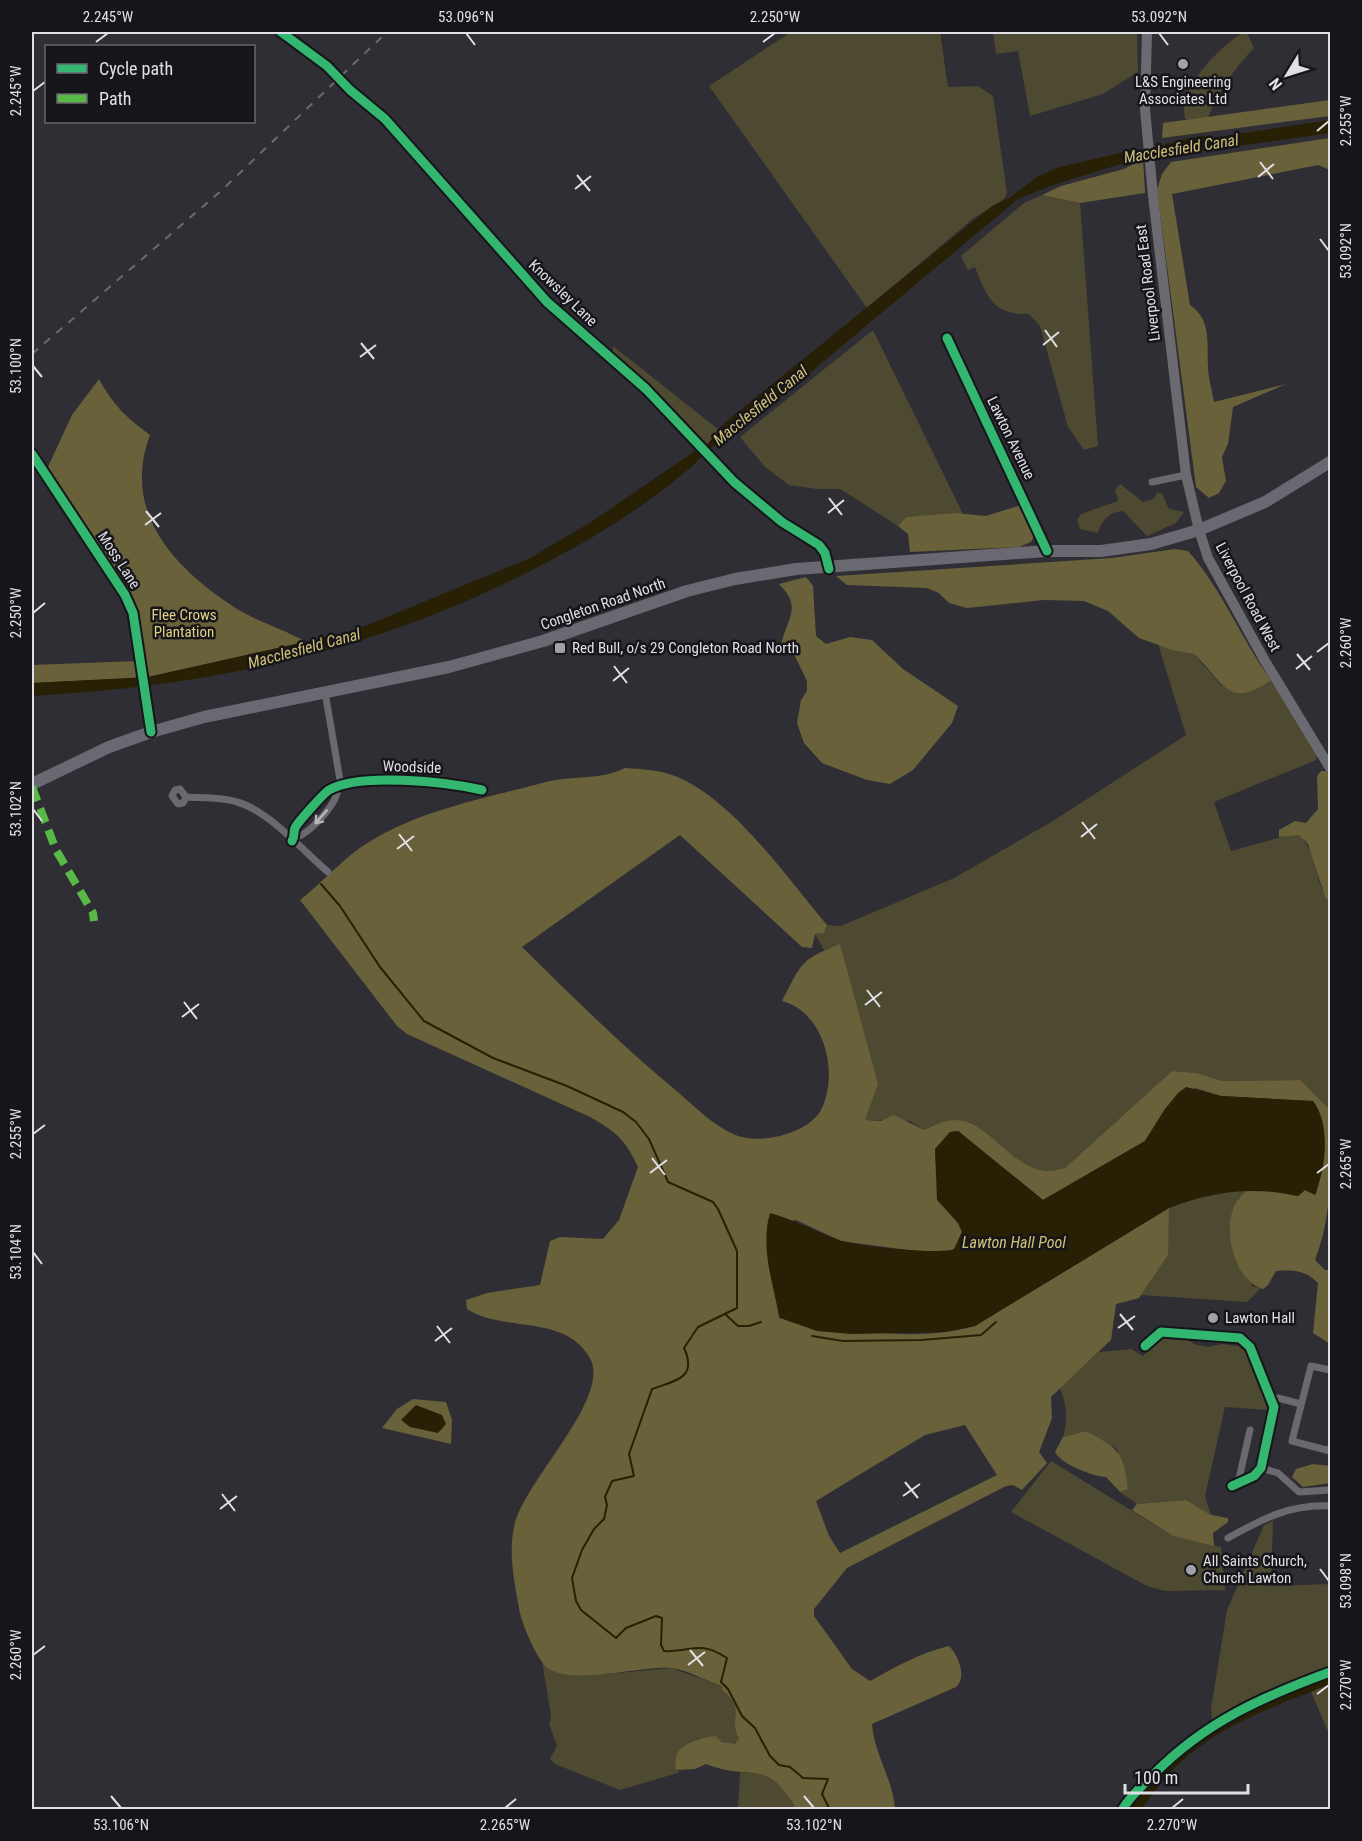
<svg xmlns="http://www.w3.org/2000/svg" width="1362" height="1841" viewBox="0 0 1362 1841" font-family="'Roboto Condensed',sans-serif">
<style>
.green{fill:#4e4931}
.forest{fill:#69613a;fill-rule:evenodd}
.water{fill:#272005}
.lines{fill:none;stroke-linecap:round;stroke-linejoin:round}
.stream{stroke:#272005;stroke-width:2}
.canal{stroke:#272005;stroke-width:8}
.minor{stroke:#6a6970;stroke-width:7}
.primary{stroke:#6b6a71;stroke-width:10}
.trunk{stroke:#6a6870;stroke-width:12}
.rail{stroke:#6b6a70;stroke-width:2;stroke-dasharray:8 8;stroke-linecap:butt}
.minor-bridge{stroke:#6a6970;stroke-width:7}
.quiet{stroke:#58b947;stroke-width:8;stroke-dasharray:15 8;stroke-linecap:butt}
.cycleway-casing{stroke:#16151a;stroke-width:13}
.cycleway{stroke:#33b770;stroke-width:9}
.oneway{stroke:#b7b6bd}
.ticks{fill:none;stroke:#e0dfe6;stroke-width:2}
.poi-dot{fill:#a2a1a8;stroke:#16151a;stroke-width:2}
.labels{text-anchor:middle;stroke-width:5;stroke-linejoin:round;paint-order:stroke}
.poi-label{font-size:15px;fill:#e0dfe6;stroke:#16151a;text-anchor:start}
.street-label{font-size:15px;fill:#e0dfe6;stroke:#16151a}
.park-label{font-size:15px;fill:#e2d288;stroke:#16151a}
.water-label{font-size:16px;font-style:italic;fill:#d2c278;stroke:#16151a}
.neatline{fill:none;stroke:#e0dfe6;stroke-width:2}
.ticks-label{font-size:15px;text-anchor:middle;fill:#e0dfe6}
</style>
<rect width="100%" height="100%" fill="#2f2e34"/>
<g class="green">
<path d="M791,32H940L948,87L978,86L993,96L1007,193L1004,199L974,218L867,308L709,86Z"/>
<path d="M993,32H1137L1138,72L1103,94L1030,116L1018,51L996,54Z"/>
<path d="M1242,33H1247L1254,48C1234,69 1220,89 1208,117L1186,120C1175,90 1220,47 1242,33Z"/>
<path d="M1042,195L1080,203L1098,446L1084,450L1068,427L1040,326L1029,314C993,315 987,297 975,267L968,270L961,256L1024,203Z"/>
<path d="M873,330L963,514L906,517L898,526L840,489H817L789,485L765,467L740,437Z"/>
<path d="M613,346L719,430L707,446L668,403L613,353Z"/>
<path d="M1120,484L1143,502L1153,499L1158,492L1162,494L1169,509L1184,512L1176,523L1147,536L1123,511C1109,512 1102,520 1098,533L1080,529L1077,520L1081,514L1118,501L1115,490Z"/>
<path d="M1158,644L1175,651L1194,654L1222,686L1271,680L1317,753L1316,760L1214,802L1231,851L1289,835H1299C1319,854 1314,884 1330,904V1110L1301,1080L1222,1081L1197,1073L1172,1071L1065,1168C1060,1169 1053,1171 1047,1171C1011,1169 989,1120 955,1120C944,1120 934,1125 924,1130L910,1121L864,1120L867,1114L850,988L840,945L824,950L815,934L824,933L827,925L841,926L954,878L1053,821L1186,735Z"/>
<path d="M1232,1190H1247L1238,1199L1252,1286L1261,1288L1247,1302L1141,1295L1167,1255L1169,1208L1190,1200Z"/>
<path d="M1163,1337L1188,1340L1196,1345L1209,1347L1222,1344L1238,1346L1247,1353L1268,1410L1225,1407L1205,1496L1211,1515L1186,1500L1137,1504L1120,1492L1128,1489L1117,1449L1086,1431L1063,1437C1068,1419 1067,1406 1060,1388L1099,1352L1131,1349L1143,1356Z"/>
<path d="M1051,1461L1173,1536L1221,1547L1225,1590L1165,1591L1147,1586L1011,1512Z"/>
<path d="M1273,1521L1271,1586L1330,1584V1669L1263,1694L1212,1720L1211,1708L1227,1610L1264,1525Z"/>
<path d="M542,1661L545,1665L607,1674L671,1668L722,1686V1690C733,1700 743,1713 735,1727L739,1738L735,1744C726,1744 720,1740 712,1738C695,1734 671,1750 676,1770L681,1772L620,1790L555,1764L550,1759L557,1746L549,1724L551,1716Z"/>
<path d="M1330,1684V1736L1311,1692Z"/>
<path d="M740,1772C775,1775 779,1778 796,1809L738,1810Z"/>
</g>
<g class="forest">
<path d="M1330,100V116L1162,138L1163,123Z"/>
<path d="M1330,138V170L1318,165L1172,194L1190,305C1211,319 1207,342 1208,365C1208,377 1212,390 1214,402L1286,384L1233,407L1228,444L1222,457L1226,481L1219,493L1209,498L1196,487L1157,190L1162,174L1171,162Z"/>
<path d="M1143,159L1145,193L1080,203L1042,195L1061,186L1124,169Z"/>
<path d="M99,379C113,405 127,418 150,435C122,510 171,565 231,605C254,621 282,628 306,642L148,677L137,616L128,593L47,469L72,415Z"/>
<path d="M1021,505L1034,536L1031,542L1019,547L910,552L908,534L898,526L906,517L956,513L986,516Z"/>
<path d="M1175,549L1188,551C1222,589 1241,639 1271,680C1228,711 1223,681 1194,654L1175,651L1139,638L1108,611L1084,601L1044,600L967,608L949,603L939,593L927,588L847,585L836,576L1112,558Z"/>
<path d="M806,577L813,586L816,636L826,644L850,637L872,640L903,669L958,706L952,723L913,770L890,784L867,780L822,763L804,743L797,723L801,700L807,691V681L792,650L781,645C787,618 803,608 779,584Z"/>
<path d="M137,661L140,678L32,683V665Z"/>
<path d="M625,768C643,769 659,770 675,776C732,798 788,879 827,925L824,933L815,934L812,948L802,947L680,835L522,947C573,997 623,1047 679,1093C695,1107 713,1125 733,1134C758,1146 810,1134 822,1108C839,1071 824,1012 782,1001C802,964 799,960 840,944L878,1084L865,1120L881,1121L894,1115L924,1130C934,1125 944,1120 955,1120C989,1120 1011,1169 1047,1171C1053,1171 1060,1169 1065,1168L1172,1071L1197,1073L1222,1081L1301,1080L1330,1110C1330,1161 1334,1212 1315,1260L1325,1270H1330V1344L1313,1333L1318,1283C1305,1270 1294,1270 1276,1271L1268,1285L1263,1289C1235,1281 1224,1234 1233,1209C1235,1202 1242,1195 1247,1190L1276,1191L1298,1196L1305,1190L1316,1194C1321,1164 1333,1128 1313,1101L1221,1096L1195,1088L1165,1109L1145,1141L1043,1200L958,1131L950,1132L935,1150L937,1179L962,1232L954,1250L930,1253L841,1241L796,1220L767,1226L771,1271L779,1318C844,1328 911,1344 975,1326L1169,1208L1168,1255L1139,1298L1116,1304L1111,1340L1051,1397L1052,1418L1039,1452L1047,1463L1022,1490L1013,1485L1006,1486L847,1568L814,1609V1616L852,1669L870,1681C896,1667 919,1653 949,1646C957,1654 968,1676 956,1687L872,1724C874,1754 893,1779 895,1809H796C768,1757 751,1782 706,1764L695,1769L676,1770C670,1745 697,1738 715,1736L722,1742L735,1744L739,1738C727,1718 748,1712 722,1690V1686C705,1681 689,1670 671,1668C640,1666 576,1685 549,1669C537,1661 523,1626 520,1613C515,1586 508,1555 514,1527C523,1482 612,1398 590,1358C564,1313 504,1333 467,1309L466,1300L487,1293L540,1285L550,1241L560,1237L603,1239L619,1220L638,1167C625,1139 616,1132 590,1117L407,1034L397,1026L300,900C323,882 344,857 369,842C422,809 487,798 546,782C573,775 599,781 625,768ZM965,1425L997,1475L840,1553L829,1536L816,1501L925,1435Z"/>
<path d="M1321,771H1327L1330,777V904L1325,897L1308,844L1299,835L1279,837V830L1295,821L1306,823L1318,809L1317,776Z"/>
<path d="M413,1399L446,1402L452,1420L451,1444L382,1428L397,1409Z"/>
<path d="M1086,1431C1118,1448 1124,1452 1128,1489L1120,1492L1106,1477C1092,1476 1062,1465 1055,1452L1063,1437Z"/>
<path d="M1313,1464L1330,1466V1483L1303,1487L1292,1477L1296,1469Z"/>
<path d="M1186,1500L1211,1515L1228,1518V1522L1213,1533L1214,1546L1173,1536L1132,1510L1137,1504Z"/>
</g>
<g class="water">
<path d="M1330,120V133L1167,156L1165,144L1179,142V140L1202,136L1211,138Z"/>
<path d="M1132,150L1134,160L1053,185L1018,199L746,426C734,435 720,441 708,450C700,457 694,466 685,472C652,500 614,525 577,546C399,646 232,684 32,696V683L148,677L353,631L530,558L591,522L692,453L707,445L723,424L992,206L1009,198L1037,177L1056,168Z"/>
<path d="M1186,1087L1221,1096L1313,1101C1331,1126 1326,1167 1315,1195L1305,1190L1298,1196C1253,1186 1212,1191 1169,1208L975,1326L945,1332L852,1334L817,1331L780,1318C773,1285 760,1246 770,1213C795,1220 816,1232 839,1240C854,1246 942,1255 954,1249L962,1232L959,1224L937,1200L935,1149L950,1132L958,1131L1043,1200L1145,1141L1165,1109L1178,1093Z"/>
<path d="M416,1405L442,1415L446,1424L438,1433L410,1427L401,1420Z"/>
<path d="M1330,1674V1684C1252,1716 1191,1733 1142,1809H1127L1177,1756L1223,1720Z"/>
</g>
<g class="lines">
<g class="stream">
<path d="M321,884L340,906L380,967L424,1021L493,1058L567,1086L623,1112L636,1122L649,1139L668,1182L713,1202L718,1209L737,1251V1308L698,1327L684,1348C698,1378 675,1381 652,1389L629,1454L634,1476L612,1481L605,1497L607,1505L604,1519L594,1529L582,1550L572,1578L576,1601L581,1610L616,1638L626,1628L656,1616L662,1618L661,1645L664,1651C691,1653 698,1639 727,1658L721,1682L728,1689L742,1716L755,1728L770,1756L779,1765L790,1767L803,1778L828,1779L822,1794L830,1810"/>
<path d="M725,1314L738,1326H749L761,1322"/>
<path d="M812,1336L843,1341L922,1340L981,1335L996,1322"/>
</g>
<path class="canal" d="M1122,157L1177,148"/>
<g class="minor">
<path d="M281,32L327,66"/>
<path d="M350,90L385,119L413,147L505,257L547,302L646,389L734,482L782,522L819,545L825,553L829,569"/>
<path d="M947,338L1047,551"/>
<path d="M32,454L125,595L133,613L151,732"/>
<path d="M1152,482L1186,475"/>
<path d="M325,692L341,786"/>
<path d="M186,797L183,803L178,804L172,796L175,790L180,789L186,797C203,798 222,797 237,802C268,810 303,851 328,872"/>
<path d="M294,838C310,834 337,804 338,788"/>
<path d="M292,841C295,836 293,834 295,828C297,823 324,793 329,790C360,772 447,782 482,790"/>
<path d="M1145,1346L1161,1332L1240,1338L1250,1347L1274,1407L1261,1468L1254,1476L1232,1486"/>
<path d="M1330,1370L1311,1366L1292,1441L1330,1451V1448"/>
<path d="M1271,1399L1278,1398L1301,1404"/>
<path d="M1261,1468L1278,1473L1299,1492L1330,1490"/>
<path d="M1238,1483L1250,1430"/>
<path d="M1228,1538C1262,1519 1290,1504 1330,1506"/>
</g>
<path class="primary" d="M1147,32L1145,109L1153,196L1186,475L1199,530L1208,558L1265,661L1330,768"/>
<path class="trunk" d="M32,784L109,747L151,732L204,717L449,667L543,641L687,591L735,579L796,569L1047,551H1101L1151,544L1199,530L1265,502L1330,462"/>
<path class="rail" d="M32,354L222,190L387,32"/>
<path class="minor-bridge" d="M327,66L350,90"/>
<path class="quiet" d="M32,787L56,850L93,913L94,921"/>
<defs>
<g id="cycleway">
<path d="M281,32L327,66L350,90L385,119L547,302L646,389L734,482L782,522L819,545L825,553L829,569"/>
<path d="M947,338L1047,551"/>
<path d="M32,454L125,595L133,613L151,732"/>
<path d="M292,841C295,836 293,834 295,828C297,823 324,793 329,790C360,772 447,782 482,790"/>
<path d="M1145,1346L1161,1332L1240,1338L1250,1347L1274,1407L1261,1468L1254,1476L1232,1486"/>
<path d="M1122,1810C1130,1796 1142,1786 1153,1775C1205,1722 1262,1697 1330,1672"/>
</g>
</defs>
<use href="#cycleway" class="cycleway-casing"/>
<use href="#cycleway" class="cycleway"/>
</g>
<defs><path id="oneway-shaft" d="M-6 0H5M1.5-3L5.5 0L1.5 3" fill="none" stroke-width="1.6" stroke-linecap="round" stroke-linejoin="round" transform="scale(1.5)"/></defs>
<use class="oneway" href="#oneway-shaft" transform="translate(321 817) rotate(131)"/>
<path class="ticks" d="M466,33L475,45M1159,33L1168,45M96,42L108,33M763,42L775,33M33,91L45,82M1317,131L1329,121M1260,162L1273,179M577,175L590,191M1258,177L1274,164M575,189L591,176M1320,239L1329,251M1045,330L1057,347M361,343L374,359M1043,345L1059,332M360,357L376,345M33,366L42,377M829,498L842,515M146,511L159,527M828,513L844,500M145,525L161,513M33,613L45,603M1317,652L1329,643M1297,654L1310,670M614,666L627,683M1296,669L1312,656M613,681L629,668M33,809L42,821M1082,822L1095,839M399,834L412,851M1081,837L1097,824M397,849L414,836M867,990L880,1007M184,1002L197,1019M865,1005L882,992M182,1017L199,1004M33,1134L45,1125M652,1158L665,1175M650,1173L667,1160M1317,1173L1329,1164M33,1252L42,1264M1120,1314L1133,1330M437,1326L450,1343M1118,1328L1135,1316M435,1341L452,1328M905,1482L918,1498M222,1494L235,1511M903,1496L920,1484M220,1509L237,1496M1320,1569L1329,1581M690,1650L703,1666M33,1655L45,1646M688,1665L705,1652M1317,1694L1329,1685M111,1796L121,1808M804,1796L814,1808M505,1808L516,1799M1172,1808L1183,1799"/>
<g class="poi-dot">
<circle cx="1183" cy="64" r="6"/>
<rect x="554" y="642" width="12" height="12" rx="3"/>
<circle cx="1213" cy="1318" r="6"/>
<circle cx="1191" cy="1570" r="6"/>
</g>
<g class="labels">
<g class="poi-label">
<text x="1183" y="87" text-anchor="middle">L&amp;S Engineering<tspan x="1183" dy="17">Associates Ltd</tspan></text>
<text x="572" y="653">Red Bull, o/s 29 Congleton Road North</text>
<text x="1225" y="1323">Lawton Hall</text>
<text x="1203" y="1566">All Saints Church,<tspan x="1203" dy="17">Church Lawton</tspan></text>
</g>
<g class="street-label">
<text transform="translate(1148 283) rotate(-97)" y="5">Liverpool Road East</text>
<text transform="translate(563 293) rotate(44)" y="5">Knowsley Lane</text>
<text transform="translate(1011 438) rotate(64)" y="5">Lawton Avenue</text>
<text transform="translate(119 560) rotate(57)" y="5">Moss Lane</text>
<text transform="translate(1248 597) rotate(62)" y="5">Liverpool Road West</text>
<text transform="translate(603 604) rotate(-19)" y="5">Congleton Road North</text>
<text transform="translate(412 767) rotate(2)" y="5">Woodside</text>
</g>
<g class="park-label">
<text x="184" y="620">Flee Crows<tspan x="184" dy="17">Plantation</tspan></text>
</g>
<g class="water-label">
<text transform="translate(1181 148) rotate(-9)" y="6">Macclesfield Canal</text>
<text transform="translate(760 405) rotate(-39)" y="6">Macclesfield Canal</text>
<text transform="translate(304 648) rotate(-15)" y="6">Macclesfield Canal</text>
<text x="1014" y="1248">Lawton Hall Pool</text>
</g>
</g>
<rect width="1362" height="1841" fill="none" stroke="#16151a" stroke-width="66"/>
<rect x="45" y="45" width="210" height="78" fill="#16151a" stroke="#67666c" stroke-width="1.5"/>
<rect x="57" y="64" width="30" height="9" fill="#33b770" stroke="#67666c" stroke-width="1.5"/>
<text x="99" y="75" font-size="18" fill="#e0dfe6">Cycle path</text>
<rect x="57" y="94" width="30" height="9" fill="#58b947" stroke="#67666c" stroke-width="1.5"/>
<text x="99" y="105" font-size="18" fill="#e0dfe6">Path</text>
<g transform="translate(1287 75) rotate(232)" stroke="#16151a" stroke-width="4.5" paint-order="stroke">
<path d="M0-4.5L10 22L0 15L-10 22Z" fill="#e0dfe6"/>
<text y="-9" font-size="16" font-weight="bold" text-anchor="middle" fill="#e0dfe6">N</text>
</g>
<path d="M1125 1784v9h123v-9" fill="none" stroke="#e0dfe6" stroke-width="3"/>
<text x="1134" y="1784" font-size="18" fill="#e0dfe6" stroke="#16151a" stroke-width="4.5" paint-order="stroke">100 m</text>
<rect x="33" y="33" width="1296" height="1775" class="neatline"/>
<g class="ticks-label">
<text x="108" y="22">2.245°W</text>
<text x="466" y="22">53.096°N</text>
<text x="775" y="22">2.250°W</text>
<text x="1159" y="22">53.092°N</text>
<text transform="translate(16 91) rotate(-90)" y="5">2.245°W</text>
<text transform="translate(1346 121) rotate(-90)" y="5">2.255°W</text>
<text transform="translate(1346 251) rotate(-90)" y="5">53.092°N</text>
<text transform="translate(16 366) rotate(-90)" y="5">53.100°N</text>
<text transform="translate(16 613) rotate(-90)" y="5">2.250°W</text>
<text transform="translate(1346 643) rotate(-90)" y="5">2.260°W</text>
<text transform="translate(16 809) rotate(-90)" y="5">53.102°N</text>
<text transform="translate(16 1134) rotate(-90)" y="5">2.255°W</text>
<text transform="translate(1346 1164) rotate(-90)" y="5">2.265°W</text>
<text transform="translate(16 1252) rotate(-90)" y="5">53.104°N</text>
<text transform="translate(1346 1581) rotate(-90)" y="5">53.098°N</text>
<text transform="translate(16 1655) rotate(-90)" y="5">2.260°W</text>
<text transform="translate(1346 1685) rotate(-90)" y="5">2.270°W</text>
<text x="121" y="1830">53.106°N</text>
<text x="505" y="1830">2.265°W</text>
<text x="814" y="1830">53.102°N</text>
<text x="1172" y="1830">2.270°W</text>
</g>
</svg>
